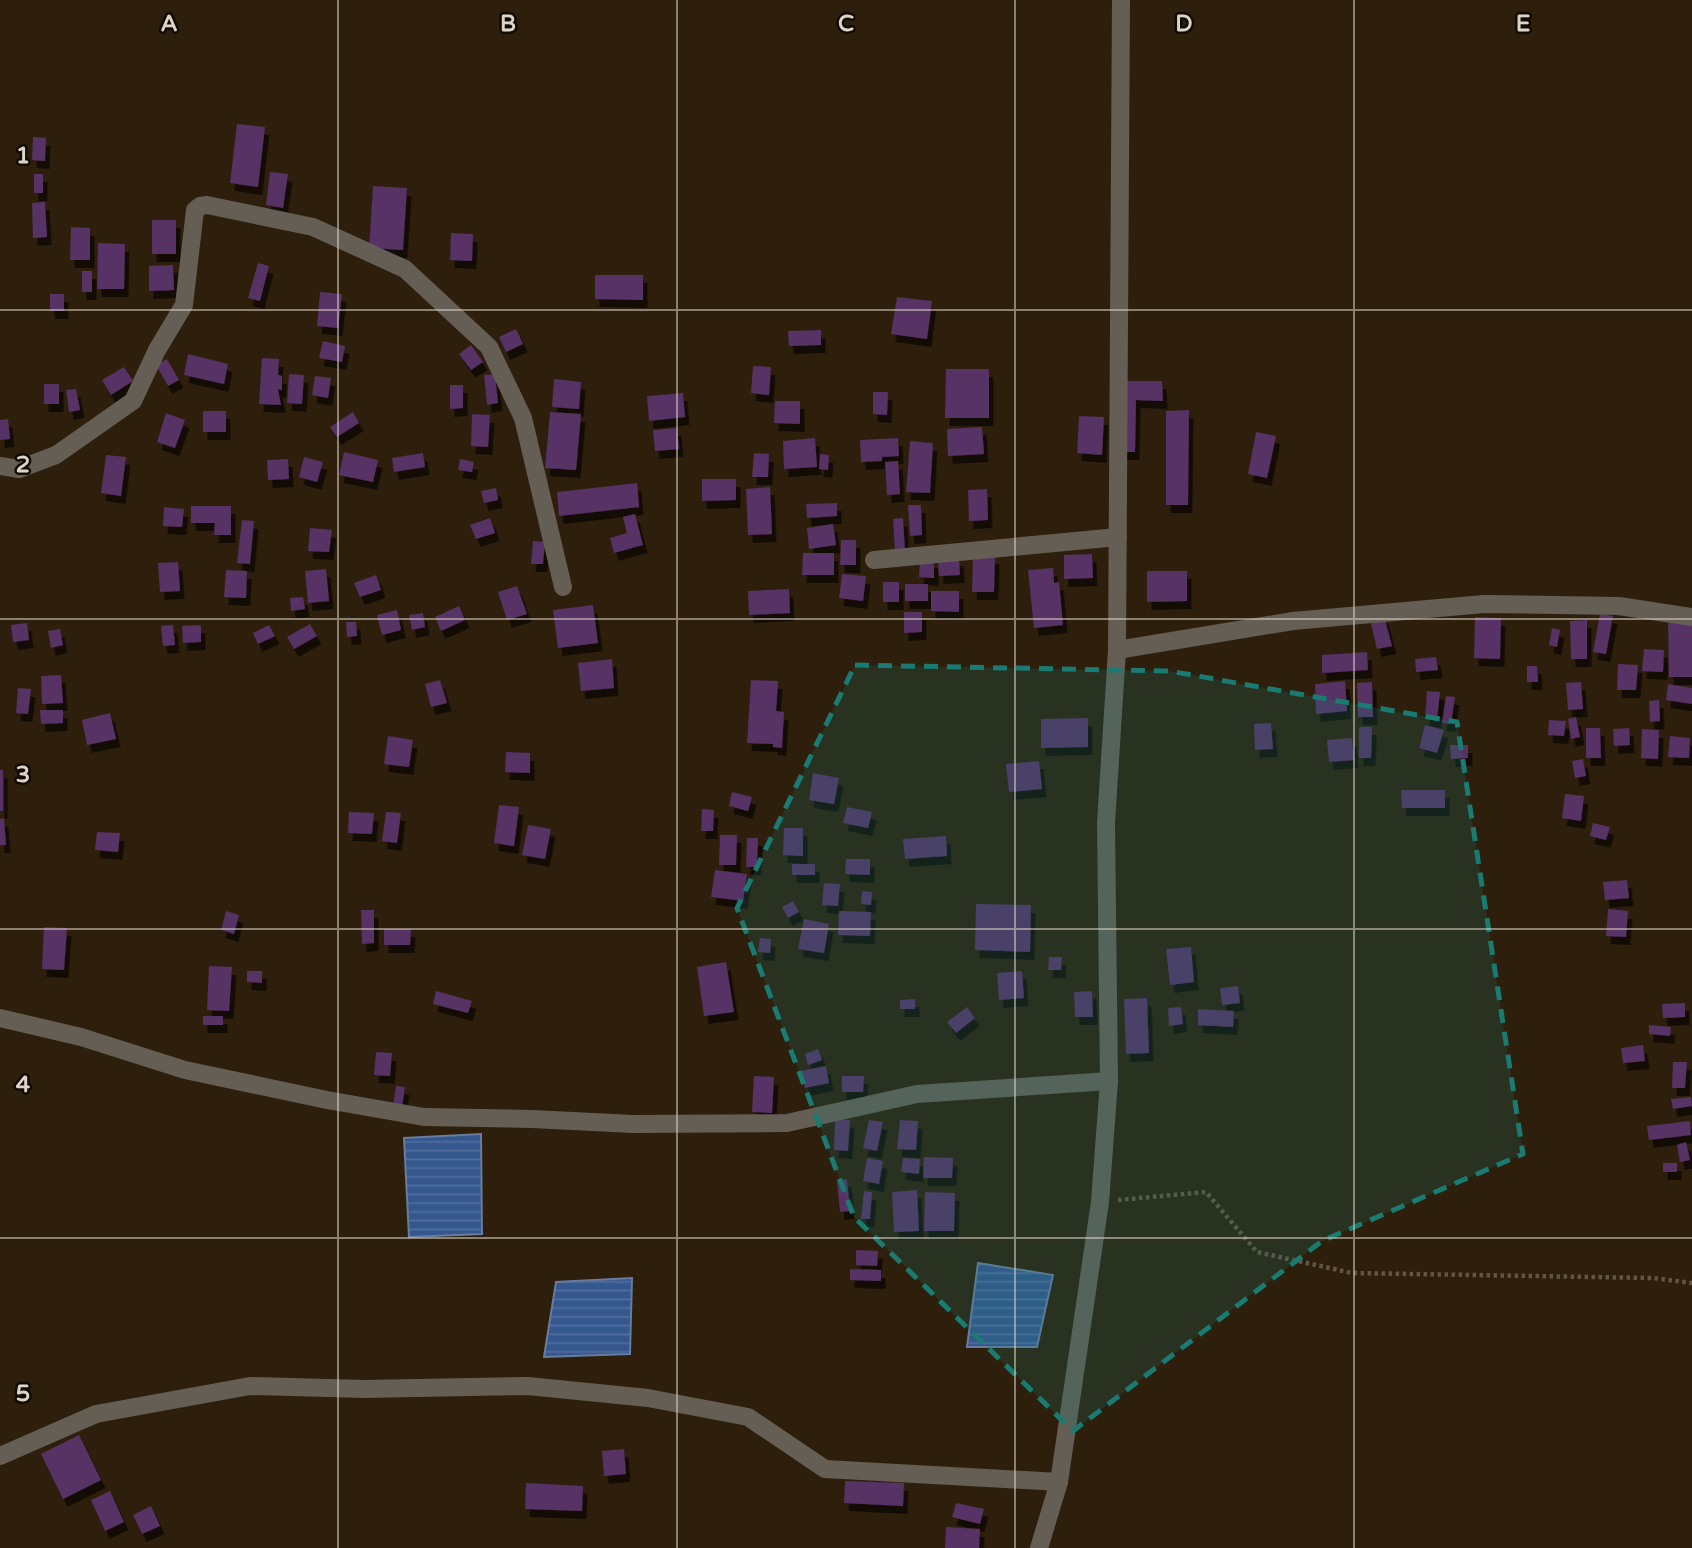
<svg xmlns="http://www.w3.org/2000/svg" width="1692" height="1548" viewBox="0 0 1692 1548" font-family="'Varela Round',sans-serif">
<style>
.water{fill:url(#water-rules);stroke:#677c9f;stroke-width:2}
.building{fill:#563065;filter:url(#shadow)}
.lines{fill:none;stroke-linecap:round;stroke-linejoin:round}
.path{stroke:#635544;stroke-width:4.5;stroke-dasharray:3.5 3.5;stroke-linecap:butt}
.minor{stroke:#645e54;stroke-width:18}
.marked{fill:#197b72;fill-opacity:0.2;stroke:#197b72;stroke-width:5;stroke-dasharray:14 9;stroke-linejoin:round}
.grid{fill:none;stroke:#ddd3c7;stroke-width:2;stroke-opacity:0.55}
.grid-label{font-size:23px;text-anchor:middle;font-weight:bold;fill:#ddd3c7;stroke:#110b04;stroke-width:5;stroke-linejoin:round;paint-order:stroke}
</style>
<defs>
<pattern id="water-rules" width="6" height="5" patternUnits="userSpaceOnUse" patternTransform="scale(1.75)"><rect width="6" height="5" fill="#34578e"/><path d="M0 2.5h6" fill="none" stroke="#516e9c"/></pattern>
<filter id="shadow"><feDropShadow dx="4.5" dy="8" stdDeviation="0" flood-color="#0009"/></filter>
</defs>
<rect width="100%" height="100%" fill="#2e1f0c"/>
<g class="water">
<path d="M481,1134L482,1234L409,1237L404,1138Z"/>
<path d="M978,1263L1053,1275L1037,1347H967Z"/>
<path d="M632,1278L630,1354L544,1357L556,1282Z"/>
</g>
<g class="building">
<path d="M237,124L265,127L258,187L230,183Z"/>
<path d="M33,137L46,138L45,161L32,160Z"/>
<path d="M270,172L288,174L283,208L266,205Z"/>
<rect x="34" y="174" width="9" height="19"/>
<path d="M373,186L407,188L403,250L369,248Z"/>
<path d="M45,202L47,237L33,238L32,203Z"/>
<rect x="152" y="220" width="24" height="34"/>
<path d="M71,227L90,228V260H70Z"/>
<path d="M451,233L473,234L472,261L450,260Z"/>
<path d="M98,243L125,244L124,289H97Z"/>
<path d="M258,263L269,266L260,301L248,298Z"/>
<path d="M173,265L174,290L149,291V266Z"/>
<rect x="82" y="271" width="10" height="21"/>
<path d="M595,275H643V300L595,299Z"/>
<path d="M320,292L342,294L338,328L317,326Z"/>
<rect x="50" y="294" width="14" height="17"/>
<path d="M897,297L932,301L927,339L891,334Z"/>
<path d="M516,329L523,344L506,352L499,337Z"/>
<path d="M821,330V345L789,346L788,331Z"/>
<path d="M323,341L345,346L342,362L319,358Z"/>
<path d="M471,345L483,362L471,370L459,354Z"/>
<path d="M188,354L228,364L224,384L184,375Z"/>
<path d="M262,358L279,359L278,375L282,376V390L278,389L281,405L259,404Z"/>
<path d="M167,359L179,380L168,386L156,365Z"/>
<path d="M753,366L771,367L769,395L751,393Z"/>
<path d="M124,367L133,381L111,395L102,380Z"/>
<path d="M946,369H989V418H945Z"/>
<path d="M289,374L304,375L302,404L287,403Z"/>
<path d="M495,374L498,403L487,405L484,375Z"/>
<path d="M315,376L331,378L328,398L312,395Z"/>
<path d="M554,379L581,382L579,409L552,407Z"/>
<path d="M1122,381H1162L1163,401L1136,400L1135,452H1122Z"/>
<rect x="44" y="384" width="15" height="20"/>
<path d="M450,385H463V408L450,409Z"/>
<path d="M76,389L80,410L69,412L66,390Z"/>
<path d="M873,392H888L887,415L873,414Z"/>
<path d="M683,393L685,417L649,421L647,396Z"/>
<path d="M775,401H800V424L774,423Z"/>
<path d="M1189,410L1188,505H1166V411Z"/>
<rect x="203" y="411" width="23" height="21"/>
<path d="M353,412L359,423L337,437L330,427Z"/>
<path d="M550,412L581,414L576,470L545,468Z"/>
<path d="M166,413L185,420L175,448L157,442Z"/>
<path d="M472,414L490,415L488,447L471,446Z"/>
<path d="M1079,416L1104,417L1102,455L1077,453Z"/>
<path d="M8,419L10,439L0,440V420Z"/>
<path d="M982,427L984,454L948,456L947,429Z"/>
<path d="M677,428L679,449L655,451L653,430Z"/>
<path d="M1256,432L1276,436L1267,478L1248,474Z"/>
<path d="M815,438L817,467L784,469L783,441Z"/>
<path d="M898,438L899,456L882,457V461L861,462L860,440Z"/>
<path d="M910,441L933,443L930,493L906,492Z"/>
<path d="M344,452L378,460L373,482L339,475Z"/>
<path d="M423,453L425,467L394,472L392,458Z"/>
<path d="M754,453L769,454L768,477H752Z"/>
<path d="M820,454L829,455L828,470L819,469Z"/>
<path d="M106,455L126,457L121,496L101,493Z"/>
<path d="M304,457L323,462L317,482L299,477Z"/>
<path d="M288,459L289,479L268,480L267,460Z"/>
<path d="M460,459L474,462L472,472L458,470Z"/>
<path d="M898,461L900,494L887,495L885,462Z"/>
<path d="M702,479H736V500L702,501Z"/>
<path d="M637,483L639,507L559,516L557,492Z"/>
<path d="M770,487L772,534L748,535L746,489Z"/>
<path d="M496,488L498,500L484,503L481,491Z"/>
<path d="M987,489L988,520L969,521L968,490Z"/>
<path d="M837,503V516L807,518L806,504Z"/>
<path d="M908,505H921L922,535L910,536Z"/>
<path d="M191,506H231V535H214L215,523H191Z"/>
<path d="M164,507L184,509L182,527L163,526Z"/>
<path d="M635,514L643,545L614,553L610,538L627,533L623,517Z"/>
<path d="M490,518L495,533L476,539L470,525Z"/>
<path d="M903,518L905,551L895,552L893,519Z"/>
<path d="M242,520L254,521L250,564L237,563Z"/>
<path d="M833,524L836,545L809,549L807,528Z"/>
<path d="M310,528L332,530L329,552L308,551Z"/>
<path d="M841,540H856V565H840Z"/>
<path d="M533,541L545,542L543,564H531Z"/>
<path d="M803,553H834V575H802Z"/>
<path d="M1092,554L1093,578L1064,579V555Z"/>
<path d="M973,556H995L994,592H972Z"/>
<path d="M959,558L960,575L939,576L938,560Z"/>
<path d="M920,560H934V578L919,577Z"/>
<path d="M178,562L180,591L160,592L158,563Z"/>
<path d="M1053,568L1054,583L1059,582L1063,625L1034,628L1028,570Z"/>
<path d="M326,569L329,601L308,603L305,571Z"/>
<path d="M226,570L247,571L246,598L224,597Z"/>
<path d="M1147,571H1187V601L1147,602Z"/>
<path d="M842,574L866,576L863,601L839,598Z"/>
<path d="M376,575L381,590L360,597L354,583Z"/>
<rect x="883" y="582" width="16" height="20"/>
<rect x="905" y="584" width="23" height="17"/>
<path d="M517,586L527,614L507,620L498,592Z"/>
<path d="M789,589L790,613L749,615L748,591Z"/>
<path d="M931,591H959V612L931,611Z"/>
<path d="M303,597L305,609L291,611L290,598Z"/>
<path d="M593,605L598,643L558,648L553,610Z"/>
<path d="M459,606L465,620L441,631L435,617Z"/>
<path d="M397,610L401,630L382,635L377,615Z"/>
<path d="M904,612H922V632L904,633Z"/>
<path d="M423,613L425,627L412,630L409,615Z"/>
<path d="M1600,614L1613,616L1606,654L1593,652Z"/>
<path d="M1384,616L1392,646L1377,649L1370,620Z"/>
<path d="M1475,617L1501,618L1500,659L1474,658Z"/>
<path d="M1587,620V659H1571L1570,621Z"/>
<path d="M1668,621H1692V677H1669Z"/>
<path d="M346,622H356L357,636L347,637Z"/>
<path d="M27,623L29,640L13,642L11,625Z"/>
<path d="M310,624L317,636L294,649L287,637Z"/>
<path d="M173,625L175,645L163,646L161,626Z"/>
<path d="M201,625V642L183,643L182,626Z"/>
<path d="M269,625L275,636L258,644L253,633Z"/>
<path d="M1552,628L1560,630L1557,647L1549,645Z"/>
<path d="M60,629L63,645L51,648L48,631Z"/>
<path d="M1644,649L1664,650L1663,672L1642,671Z"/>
<path d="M1367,652L1368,670L1322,673V655Z"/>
<path d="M1436,657L1438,670L1416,672L1415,659Z"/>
<path d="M612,659L614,688L581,691L578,663Z"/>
<path d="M1618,664L1638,665L1636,690H1617Z"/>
<path d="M1527,666H1537L1538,682H1527Z"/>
<path d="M61,675L63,703L42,704L41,676Z"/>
<path d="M440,680L447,703L431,707L425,684Z"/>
<path d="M751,680L778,681L776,711L784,712L782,748L773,747V744L747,743Z"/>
<path d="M1345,681L1347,711L1316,714L1315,684Z"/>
<path d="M1372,682L1373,717H1358L1357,683Z"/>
<path d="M1581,682L1583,709L1568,710L1566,683Z"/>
<path d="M1668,684L1692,688V704L1666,700Z"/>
<path d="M18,688L31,689L28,714L16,713Z"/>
<path d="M1427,691L1440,692L1437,720L1425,719Z"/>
<path d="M1446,696L1455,697L1451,724L1442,723Z"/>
<path d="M1659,700L1660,721L1650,722L1649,701Z"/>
<path d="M40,710H63V723L41,724Z"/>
<path d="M110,713L116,739L87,745L82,720Z"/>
<path d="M1576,717L1580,737L1571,739L1568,719Z"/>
<path d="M1088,718V747L1041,748V719Z"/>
<path d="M1549,720L1566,721L1564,736L1548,735Z"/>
<path d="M1271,723L1273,749L1255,750L1254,724Z"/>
<path d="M1425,725L1444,730L1437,753L1419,748Z"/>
<path d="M1359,727H1372L1371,758H1359Z"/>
<path d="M1586,728H1600L1601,758H1586Z"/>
<path d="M1629,728L1630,745L1614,746L1613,729Z"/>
<path d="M1642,729L1659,730L1658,759L1641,758Z"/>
<path d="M388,736L413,740L409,767L384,764Z"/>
<path d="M1670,736L1690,738L1689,758L1668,757Z"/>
<path d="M1352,738L1354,760L1329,762L1327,740Z"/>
<path d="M1450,745H1468V758L1451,759Z"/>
<path d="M506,752L530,753V773L505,772Z"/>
<path d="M1583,759L1586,776L1575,778L1572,761Z"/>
<path d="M1039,761L1042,789L1009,792L1006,764Z"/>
<rect x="0" y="770" width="3" height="41"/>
<path d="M813,773L839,778L834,804L809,800Z"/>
<path d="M1401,790H1445V808H1402Z"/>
<path d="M732,792L752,797L748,811L729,806Z"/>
<path d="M1565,794L1584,796L1581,821L1562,818Z"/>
<path d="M499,805L519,807L514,846L494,843Z"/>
<path d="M847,807L872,812L868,828L843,823Z"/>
<path d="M702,809L714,810L713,831H701Z"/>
<path d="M349,812L374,813L372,834L348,833Z"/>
<path d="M386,812L401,813L397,843L382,841Z"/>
<path d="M4,818L6,845H0V819Z"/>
<path d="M1593,823L1610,827L1606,840L1590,836Z"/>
<path d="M528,825L551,829L545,859L522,855Z"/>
<path d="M784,828H803V856L783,855Z"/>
<path d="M97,832L120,833L118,852L95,850Z"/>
<path d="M720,835H737L736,865H719Z"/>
<path d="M946,836L947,856L905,859L903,839Z"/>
<path d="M747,838H758L757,867H746Z"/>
<path d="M846,859H870V875L845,874Z"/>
<rect x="792" y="864" width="23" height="11"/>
<path d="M715,870L747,874L743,901L711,897Z"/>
<path d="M1627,880L1629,898L1605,900L1603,882Z"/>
<path d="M824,883L840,884L838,906L822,905Z"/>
<path d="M862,891L872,892L871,905L861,904Z"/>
<path d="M793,901L799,912L788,918L782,907Z"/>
<path d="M976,904L1031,905L1030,952L975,950Z"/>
<path d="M1608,909L1628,911L1626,937L1606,936Z"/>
<path d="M361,910H374V943L362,944Z"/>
<path d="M226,911L239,915L234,934L221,930Z"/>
<path d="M839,911L871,912L870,936L838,935Z"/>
<path d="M804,919L829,924L824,953L798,949Z"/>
<path d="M44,927L67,928L64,970L42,969Z"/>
<path d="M384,929H411L410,945H384Z"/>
<path d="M760,938L771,939L770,953L758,952Z"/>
<path d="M1191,947L1194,982L1170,985L1166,949Z"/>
<path d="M1049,957H1062L1061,970H1048Z"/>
<path d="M726,962L734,1012L704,1016L697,967Z"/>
<path d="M209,966L232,967L229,1011L207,1010Z"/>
<path d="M247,971H262V983L247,982Z"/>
<path d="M1022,971L1024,998L999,1000L997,973Z"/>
<path d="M1238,986L1240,1003L1222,1005L1220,988Z"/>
<path d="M436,991L472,1001L468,1013L433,1004Z"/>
<path d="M1092,991L1093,1017H1075L1074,992Z"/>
<path d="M1147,998L1149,1053L1126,1054L1124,999Z"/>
<path d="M915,999V1009H900V1000Z"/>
<path d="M1685,1003V1017L1663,1018L1662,1004Z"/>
<path d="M967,1007L975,1018L956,1033L947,1022Z"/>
<path d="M1181,1007L1183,1024L1169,1026L1168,1008Z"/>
<path d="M1198,1009L1234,1011L1233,1027L1198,1025Z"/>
<rect x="203" y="1016" width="20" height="9"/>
<path d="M1649,1025L1671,1027L1670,1036L1649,1034Z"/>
<path d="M1643,1045L1645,1061L1623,1063L1621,1048Z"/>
<path d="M818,1049L822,1060L808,1065L805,1054Z"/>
<path d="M376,1052L392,1053L390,1076L374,1075Z"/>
<path d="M1673,1062H1687L1685,1088H1672Z"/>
<path d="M826,1066L829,1083L805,1088L801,1071Z"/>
<path d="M754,1076L774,1077L772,1113L752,1112Z"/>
<path d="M842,1076H864L863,1092H842Z"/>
<path d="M396,1086L405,1087L402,1107L393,1106Z"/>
<path d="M1691,1097L1692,1106L1673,1109L1671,1099Z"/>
<path d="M835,1119L850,1120L848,1151L834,1150Z"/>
<path d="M869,1120L883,1122L877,1151L863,1148Z"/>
<path d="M900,1120L918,1121L916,1150L897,1149Z"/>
<path d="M1690,1121L1691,1135L1649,1140L1647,1126Z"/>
<path d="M1686,1142L1690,1160L1680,1162L1677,1145Z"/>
<path d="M924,1157L953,1158L952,1178H923Z"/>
<path d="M867,1158L883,1161L879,1184L863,1181Z"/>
<path d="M903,1158L920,1159L919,1174L901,1172Z"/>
<rect x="1663" y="1163" width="14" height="9"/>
<path d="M847,1179L850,1211L840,1212L837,1181Z"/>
<path d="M917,1190L919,1231L894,1232L892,1192Z"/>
<path d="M864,1191L872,1192L870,1219H861Z"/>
<path d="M925,1192L955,1193L954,1231H924Z"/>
<path d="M856,1250L878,1251L877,1266L856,1265Z"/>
<path d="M850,1269L881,1270V1281L850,1280Z"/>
<path d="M79,1435L101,1480L63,1499L41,1454Z"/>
<path d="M624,1449L626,1474L604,1476L602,1451Z"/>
<path d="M845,1481L904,1483L903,1506L844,1503Z"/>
<path d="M526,1483L583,1486L582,1511L525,1509Z"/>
<path d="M110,1491L124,1522L105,1531L91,1500Z"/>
<path d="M956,1503L984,1509L980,1524L952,1517Z"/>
<path d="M151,1506L160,1526L142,1534L133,1515Z"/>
<path d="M946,1527L980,1529L979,1548H945Z"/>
</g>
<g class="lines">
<path class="path" d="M1118,1200L1206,1192L1257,1252L1352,1273L1653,1278L1692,1283"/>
<g class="minor">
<path d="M0,466L19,469L56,455L133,401L157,350L184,305L195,210L200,206L207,205L313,227L405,269L489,347L523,418L563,587"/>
<path d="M874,560L1118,537"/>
<path d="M1117,650L1293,621L1484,604L1619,606L1692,617"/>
<path d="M0,1018L81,1037L185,1070L327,1100L424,1117L532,1119L633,1124L787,1123L917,1094L1109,1081"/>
<path d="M0,1456L96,1414L250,1386L365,1389L528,1386L648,1398L748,1417L825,1469L1059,1482"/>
<path d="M1039,1548L1059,1482L1100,1202L1109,1081L1106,823L1117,650L1121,0"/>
</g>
</g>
<path class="marked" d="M855,665L1169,671L1457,722L1523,1154L1322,1241L1073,1431L854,1217L737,908Z"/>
<path class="grid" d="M338,0V1548M677,0V1548M1015,0V1548M1354,0V1548M0,310H1692M0,619H1692M0,929H1692M0,1238H1692"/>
<g class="grid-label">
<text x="169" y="31">A</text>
<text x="508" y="31">B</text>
<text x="846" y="31">C</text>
<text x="1184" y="31">D</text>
<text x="1523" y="31">E</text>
<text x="23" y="163">1</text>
<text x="23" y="472">2</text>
<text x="23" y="782">3</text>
<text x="23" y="1092">4</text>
<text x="23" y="1401">5</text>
</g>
</svg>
